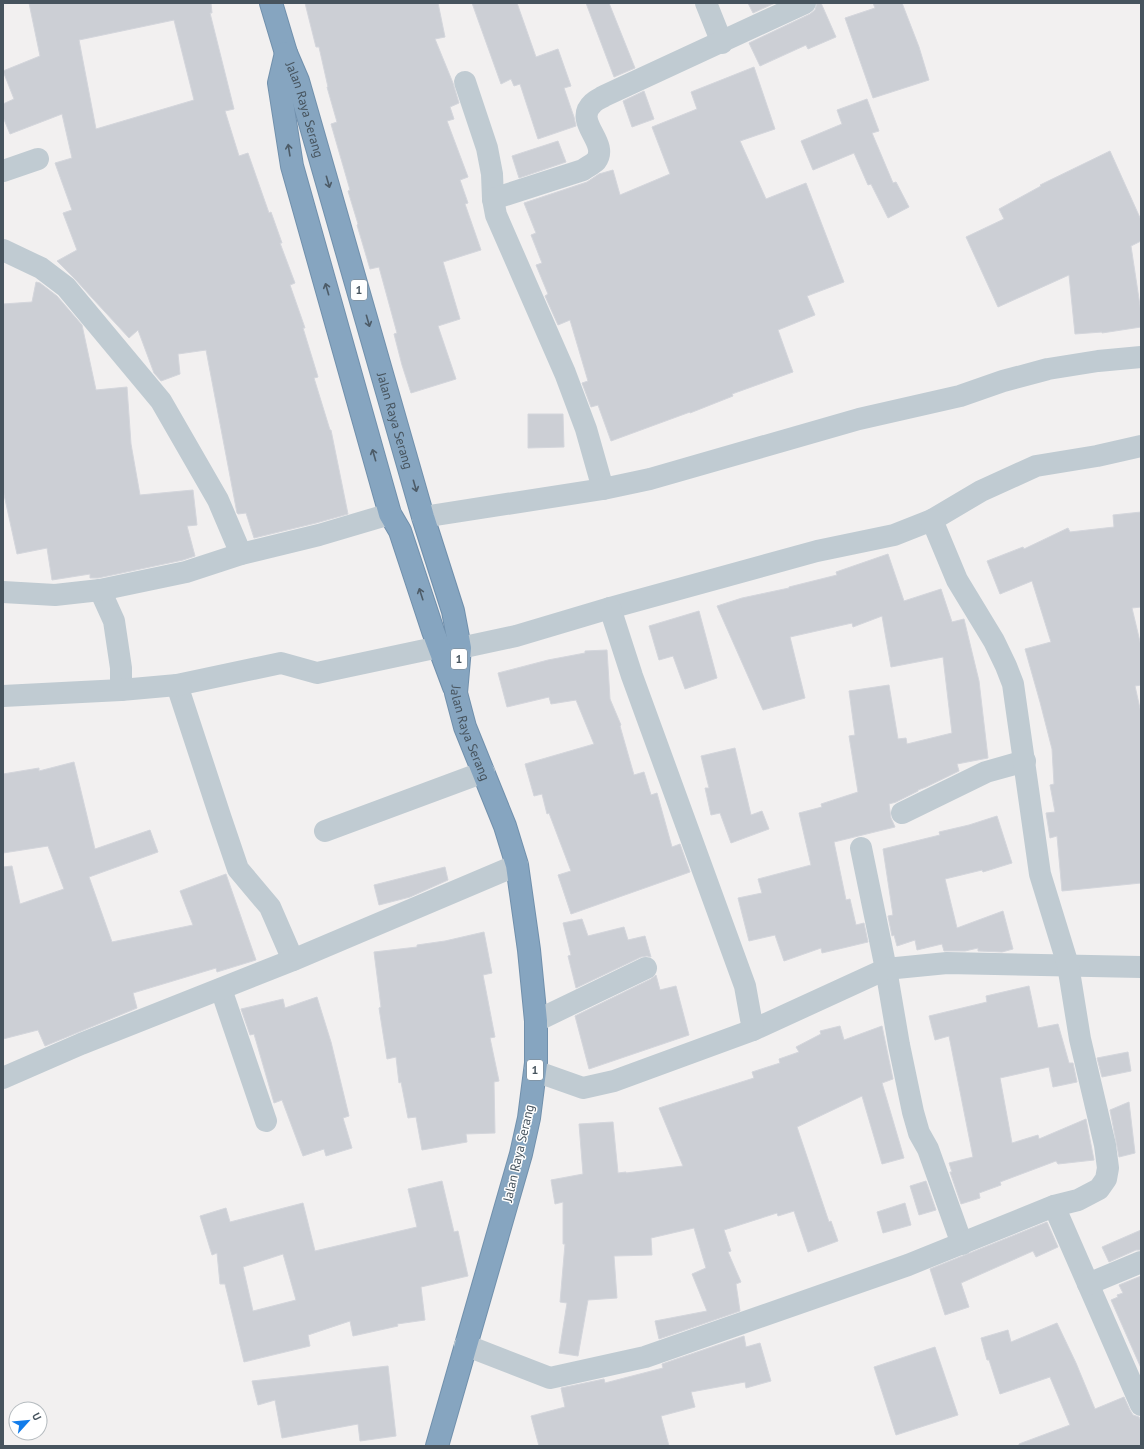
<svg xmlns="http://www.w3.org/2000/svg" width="1144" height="1449" viewBox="0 0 1144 1449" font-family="'PT Sans',sans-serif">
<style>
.building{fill:#cccfd5;stroke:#d4d6dc;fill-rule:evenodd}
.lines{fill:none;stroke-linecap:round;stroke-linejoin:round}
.highway-casing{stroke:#7190ac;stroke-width:24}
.minor{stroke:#c0cbd2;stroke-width:22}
.highway{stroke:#86a5c0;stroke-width:22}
.oneway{stroke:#4d5c68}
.labels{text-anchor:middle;stroke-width:3;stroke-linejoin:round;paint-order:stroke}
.shield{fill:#fff;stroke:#7e878e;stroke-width:1}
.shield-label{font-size:12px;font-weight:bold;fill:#47545e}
.street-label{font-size:13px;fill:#47545e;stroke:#fff}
</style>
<rect width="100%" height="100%" fill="#f2f0f0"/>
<g class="building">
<path d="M29,3H211L212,13H210L234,109L225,111L239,156L248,153L269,213L271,212L282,243H280L295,283L290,285L305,328H303L318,377L314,378L330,430H331L348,514L316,523L254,538L246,513L238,514L237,513L206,350L178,354L180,374L161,381L154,373L138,330L129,338L93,299L75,279L57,261L77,250L63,213L72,210L55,163L72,158L62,114L10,134L3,117V104L14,99L3,71L40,56ZM174,20L194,100L96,129L79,40Z"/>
<path d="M305,3H438L445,37L435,39L453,83L459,103L450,107L454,119L447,121L468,177L460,180L468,203L465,204L481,250L443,262L460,319L438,326L456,379L411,393L402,365L394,334L397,333L379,267L370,269L357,225L358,224L348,191L350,190L331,124L337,122L327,87H328L319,47H316Z"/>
<path d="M472,3H517L536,57L558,49L571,86L564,88L574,117L576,126L538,139L520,84L514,86L511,79L501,84Z"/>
<path d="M586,3H609L635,68L614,77Z"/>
<path d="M748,3H775L753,13Z"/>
<path d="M817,3H821L836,37L808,49L806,45L760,66L749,43L810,14L815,10Z"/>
<path d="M873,3H902L919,47L929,80L873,98L845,18L875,8Z"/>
<path d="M754,67L775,129L740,141L766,199L806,183L844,282L807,296L815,315L778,330L793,372L732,394L733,396L690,413V412L611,441L598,405L591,407L582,383L588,381L570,320L558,325L545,296L548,294L536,265L542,263L531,235L536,233L524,203L587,182L599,174L613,170L620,195L670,174L652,127L697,109L691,92Z"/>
<path d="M644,91L654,119L632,127L623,101Z"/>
<path d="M867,99L879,131L872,133L893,183L896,182L909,207L888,218L871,184L868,185L854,153L813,170L801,141L842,124L837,110Z"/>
<path d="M558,141L566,162L519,178L512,156Z"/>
<path d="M1110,151L1141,220V241L1131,246L1141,312V327L1102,333V332L1075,334L1069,275L998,307L966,237L1004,219L999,209L1041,186L1040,185Z"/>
<path d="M36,282L40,283L57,296L82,325L96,390L127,387L131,444L140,495L193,490L197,525L187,526L195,556L183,560L98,578H90V574L52,580L47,548L17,554L3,490V304L32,302Z"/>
<path d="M528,414H563L564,447L528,448Z"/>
<path d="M1141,512V607L1132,608L1141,646V685L1135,686L1141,713V883L1062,891L1057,836L1050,838L1046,813L1055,812L1050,785L1054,784L1052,749L1040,702L1025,649L1051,642L1032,581L1000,594L987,561L1023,547L1024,549L1068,528L1070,532L1114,527L1113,515Z"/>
<path d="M888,554L904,601L941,589L952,622L964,619L979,681L988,758L957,764L959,771L926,787L918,790V791L896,802L889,804L891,818L895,827L834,842L846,900L850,899L856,925L864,923L868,942L822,953L821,948L784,961L775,935L749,941L738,898L762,893L758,879L811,865L799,813L822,807L821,804L858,792L849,736L855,735L849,691L889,685L898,739L906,738L907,744L952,733L943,657L891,667L882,616L853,627L852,623L790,637L805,698L763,710L717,606L742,598L789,588V587L837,575L836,572Z"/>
<path d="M699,611L717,678L685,689L673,656L659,660L649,626Z"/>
<path d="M607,650L610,699L621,725L620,726L634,775L644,772L651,795L657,793L672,847L680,844L690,872L571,914L558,875L571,871L549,813L547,814L542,794L534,796L525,764L594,744L576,700L551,704L549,697L507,707L498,673L548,660L585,653V651Z"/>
<path d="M735,748L751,815L762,811L769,829L731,843L720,813L711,815L705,788H709L701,756Z"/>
<path d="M74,762L95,849L150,830L158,852L89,877L112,942L193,925L180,891L226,874L256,960L217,972L216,968L133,993L137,1008L45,1046L38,1030L3,1039V867L12,866L20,904L64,889L48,846L3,853V774L39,768V771Z"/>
<path d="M997,816L1012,863L983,872L982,870L945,879L957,928L1003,911L1013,949L1002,952L978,951V948L965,951H944L942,944L917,950L915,940L897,946L894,935L892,936L888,916L893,915L883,849L940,835L939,832L969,825Z"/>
<path d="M445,867L448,880L410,897L379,905L374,885Z"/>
<path d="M582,919L588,936L624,927L628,940L645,936L651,957L647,956L641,957L576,988L568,956L571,955L563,923Z"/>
<path d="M484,932L492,973L483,975L495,1037L490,1038L499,1081L494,1082L495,1133L466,1134L467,1142L422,1150L416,1117L408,1118L401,1082L399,1083L396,1057L387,1059L379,1008L381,1007L374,952L417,947V945L445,941Z"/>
<path d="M656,975L660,990L676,986L689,1035L589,1069L575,1016L651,979Z"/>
<path d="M1029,986L1038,1028L1058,1024L1069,1063H1073L1077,1082L1053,1087L1049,1067L1000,1078L1012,1143L1038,1135L1039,1139L1086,1119L1094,1160L1058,1164L1056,1161L1000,1182L1001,1185L979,1193L980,1198L961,1204L950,1172H952L949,1163L973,1157L949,1036L935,1040L929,1016L987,1002L986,996Z"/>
<path d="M317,997L331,1042L349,1116L343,1118L352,1148L326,1156L324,1149L303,1156L282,1100L274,1103L254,1034L250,1035L241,1009L283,999L285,1008Z"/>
<path d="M840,1026L844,1040L882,1026L893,1079L882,1083L904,1158L882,1164L862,1096L797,1127L829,1222L831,1221L838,1241L808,1252L794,1211L778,1216L777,1213L724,1230L731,1251L728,1252L741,1282L736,1284L740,1311L659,1339L655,1321L707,1311L692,1274L706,1268L694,1228L651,1238L652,1255L614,1256L617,1298L588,1300L578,1356L559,1353L567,1303L560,1302L565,1244H563V1202L555,1204L551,1180L583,1174L579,1124L613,1122L618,1173L626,1172V1173L683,1166L659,1108L754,1078L752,1072L780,1063L779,1059L799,1052L796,1047L821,1034L820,1031Z"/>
<path d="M1128,1052L1131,1071L1102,1077L1097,1058Z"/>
<path d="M1129,1102L1135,1153L1119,1157L1110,1110Z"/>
<path d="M442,1181L454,1232L458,1231L468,1276L421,1287L425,1320L397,1324L398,1326L353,1336L350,1321L308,1335L310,1346L244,1362L225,1284H220L217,1253L212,1255L200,1216L226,1208L230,1222L303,1203L315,1251L417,1227L408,1189ZM283,1254L296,1300L253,1311L243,1267Z"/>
<path d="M926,1181L936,1210L919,1215L910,1186Z"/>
<path d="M905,1203L911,1225L883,1233L877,1212Z"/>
<path d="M1047,1222L1058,1247L1036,1257L1033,1251L961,1283L969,1307L945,1315L930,1269Z"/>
<path d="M1141,1230V1250H1136L1109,1262L1102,1247Z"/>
<path d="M1141,1276V1368L1111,1300L1118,1297L1117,1295L1123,1293L1119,1285Z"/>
<path d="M1057,1323L1076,1363L1095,1409L1124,1397L1130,1410L1133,1415L1139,1417L1141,1421V1446H1019V1444L1070,1425L1050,1377L1000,1394L989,1360H987L981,1338L1008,1330L1011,1342Z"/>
<path d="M744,1336L746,1347L760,1343L771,1381L746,1388L745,1382L691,1392L695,1407L661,1416L669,1446H539L531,1416L565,1407L561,1388L604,1379L605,1383L663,1368L662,1364Z"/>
<path d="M935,1347L958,1415L896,1435L874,1367Z"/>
<path d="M388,1366L396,1436L360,1441L358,1424L282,1438L275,1400L258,1405L252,1381Z"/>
</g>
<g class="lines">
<defs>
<g id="highway">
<path id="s1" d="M271,3L286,53L298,81L423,517L453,611L460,648L456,693L465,727L505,826L517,865L529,950L536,1021V1063L529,1118L521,1154L437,1446"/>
<path d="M286,53L279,83L292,166L390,514L400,531L433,631L454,687"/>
</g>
</defs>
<use href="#highway" class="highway-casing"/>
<g class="minor">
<path d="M706,3L722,43"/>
<path d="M465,82L487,148L492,174L493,199"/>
<path d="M3,171L38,159"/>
<path d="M3,250L41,268L66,287L161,401L218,500L241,554"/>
<path d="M603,489L586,429L565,373L496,215L493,199L583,170C587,167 593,164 596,161C610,142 572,122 593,103C596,100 601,98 604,96L805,3"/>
<path d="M423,517L603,489L650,479L859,419L960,396L1003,381L1048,369L1098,361L1141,357"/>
<path d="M100,590L114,621L121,668V690"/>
<path d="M3,592L55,595L100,590L186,572L241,554L319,535L390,514"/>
<path d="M460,648L516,636L610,608L817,551L894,535L932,520L981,491L1036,466L1097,456L1141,446"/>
<path d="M177,685L221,819L238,869L270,907L293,960"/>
<path d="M3,696L121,690L177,685L281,663L317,673L439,647"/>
<path d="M902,813L986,772L1025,761"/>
<path d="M325,831L484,772"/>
<path d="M861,848L886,969L899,1045L913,1112L919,1133L928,1149L962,1244"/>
<path d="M221,989L266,1121"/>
<path d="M536,1021L646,968"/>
<path d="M753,1030L886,969L947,963L1141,967"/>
<path d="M535,1071L583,1088L614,1081L753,1030L745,986L632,676L610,608"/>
<path d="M3,1078L81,1044L293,960L517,865"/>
<path d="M1054,1206L1141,1405"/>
<path d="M1088,1284L1141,1262"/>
<path d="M465,1345L550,1378L645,1357L908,1265L1054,1206L1078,1200L1099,1189L1106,1179L1108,1168L1105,1145L1080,1039L1068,965L1040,874L1013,684L1006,666L994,641L957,580L932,520"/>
</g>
<use href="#highway" class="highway"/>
</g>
<defs><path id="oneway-shaft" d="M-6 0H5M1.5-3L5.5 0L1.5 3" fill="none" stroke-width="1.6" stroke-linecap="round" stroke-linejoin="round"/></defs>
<g class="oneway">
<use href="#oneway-shaft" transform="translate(289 150) rotate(-99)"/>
<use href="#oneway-shaft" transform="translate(328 182) rotate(74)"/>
<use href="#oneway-shaft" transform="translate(327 289) rotate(-106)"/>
<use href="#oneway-shaft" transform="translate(368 321) rotate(74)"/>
<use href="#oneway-shaft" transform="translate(374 455) rotate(-106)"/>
<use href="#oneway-shaft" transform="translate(415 486) rotate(74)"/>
<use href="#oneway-shaft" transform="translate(421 594) rotate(-108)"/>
</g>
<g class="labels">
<g class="shield">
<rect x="351" y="280" width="16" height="20" rx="3"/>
<rect x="451" y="649" width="16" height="20" rx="3"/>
<rect x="527" y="1060" width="16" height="20" rx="3"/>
</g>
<g class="shield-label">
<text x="359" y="294">1</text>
<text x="459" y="663">1</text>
<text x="535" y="1074">1</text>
</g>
<g class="street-label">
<text dy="5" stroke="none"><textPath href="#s1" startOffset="112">Jalan Raya Serang</textPath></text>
<text dy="5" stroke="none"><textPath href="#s1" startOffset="436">Jalan Raya Serang</textPath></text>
<text dy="5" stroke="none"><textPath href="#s1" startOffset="760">Jalan Raya Serang</textPath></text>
<text transform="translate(518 1153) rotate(-77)" y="5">Jalan Raya Serang</text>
</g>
</g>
<rect width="1144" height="1449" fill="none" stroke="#47545e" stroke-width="8"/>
<g transform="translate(28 1421) rotate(63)"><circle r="19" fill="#ffffff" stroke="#b5bbbf"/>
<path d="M0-3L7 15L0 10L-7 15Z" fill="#127cea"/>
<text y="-6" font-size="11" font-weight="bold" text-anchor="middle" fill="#47545e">U</text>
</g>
</svg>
